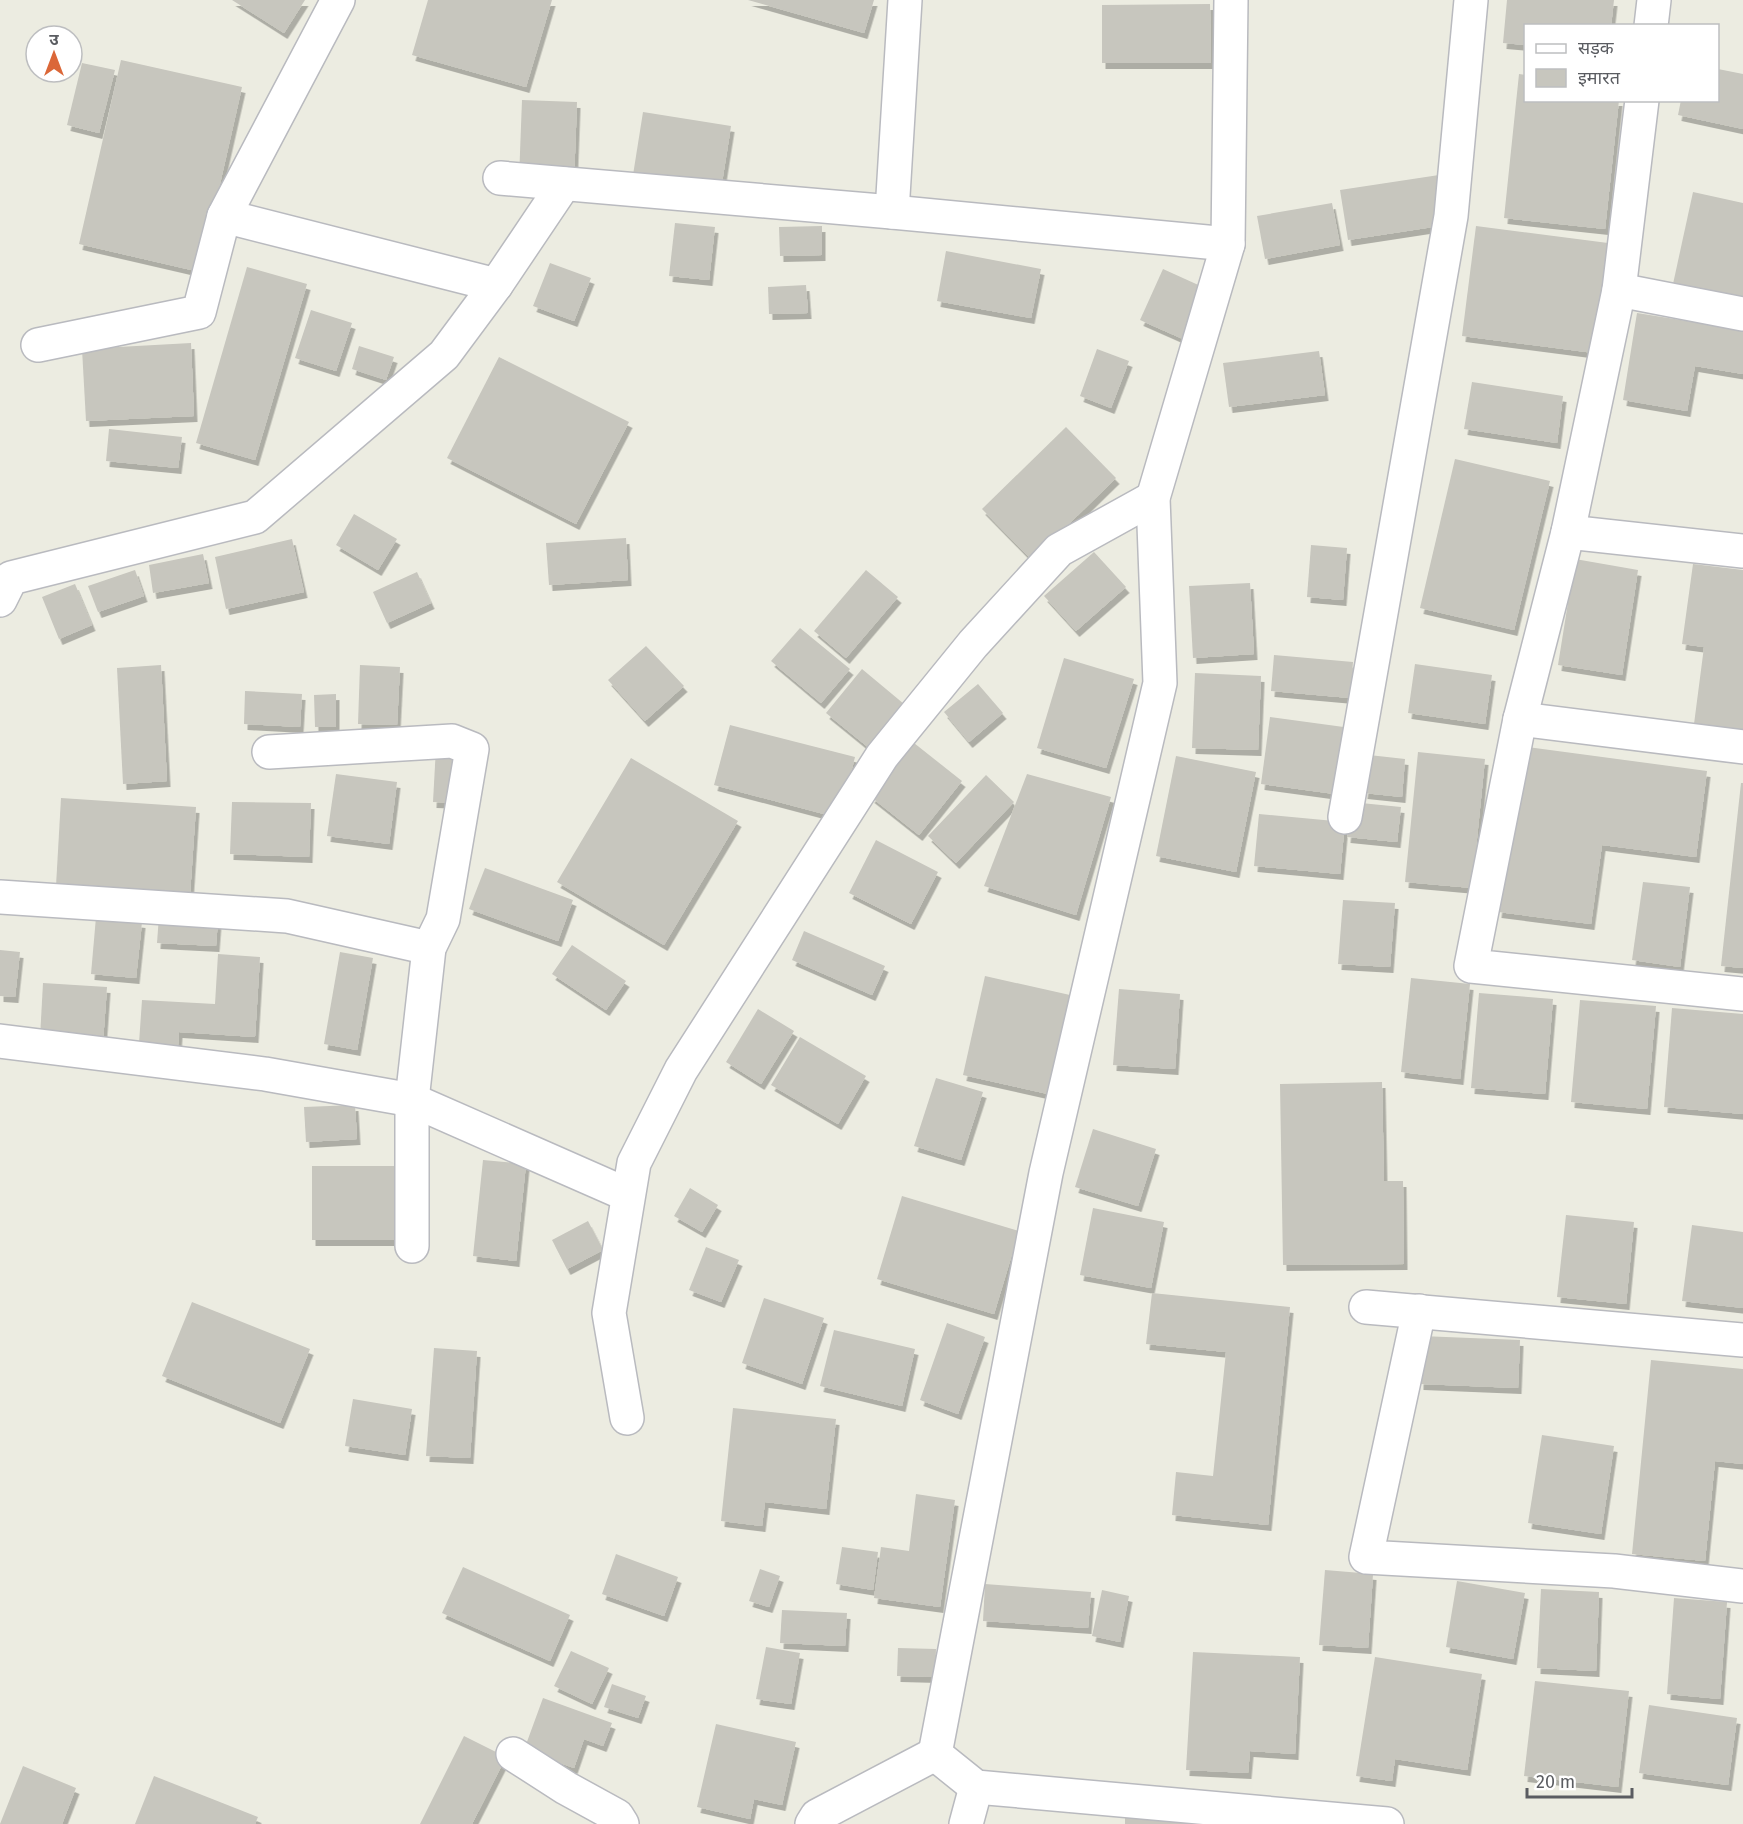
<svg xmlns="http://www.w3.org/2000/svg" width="1743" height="1824" viewBox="0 0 1743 1824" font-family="'Fira Sans','Noto Sans Devanagari',sans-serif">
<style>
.building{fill:#c7c6be;filter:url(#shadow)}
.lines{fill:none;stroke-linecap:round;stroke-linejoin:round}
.minor-casing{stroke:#b9babf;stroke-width:36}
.minor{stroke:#fff;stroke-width:33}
</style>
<defs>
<filter id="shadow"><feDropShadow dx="3.5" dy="6" stdDeviation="0" flood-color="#0004"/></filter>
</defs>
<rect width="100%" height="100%" fill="#ecece1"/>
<g class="building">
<path d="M232,0H305L284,33Z"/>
<path d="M428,0H552L526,87L412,55Z"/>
<path d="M748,0H874L864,33Z"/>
<path d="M1507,0H1614L1611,26H1526V45L1503,43Z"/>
<path d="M1210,4L1211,63H1102V5Z"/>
<path d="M121,60L242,87L200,272L79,244Z"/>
<path d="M82,63L115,70L99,133L67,125Z"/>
<path d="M1718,69L1743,74V129L1678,115L1681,100H1718Z"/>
<path d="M1519,74L1526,75V100H1619L1605,229L1504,218Z"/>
<path d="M522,100L577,102L574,181L519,179Z"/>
<path d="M643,112L731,126L721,189L633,175Z"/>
<path d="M1439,175L1446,225L1348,240L1340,190Z"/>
<path d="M1693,192L1743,203V299L1673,284Z"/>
<path d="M1332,203L1340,245L1265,259L1257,216Z"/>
<path d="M675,223L715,227L709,280L669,276Z"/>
<path d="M822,226V255L780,256L779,227Z"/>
<path d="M1476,226L1608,243L1594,353L1462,336Z"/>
<path d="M946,251L1041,269L1031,318L937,301Z"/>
<path d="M550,263L591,278L574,321L533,306Z"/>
<path d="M247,267L307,284L255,460L196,443Z"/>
<path d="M1163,269L1205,288L1183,339L1140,320Z"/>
<path d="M806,285L808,313L769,314L768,287Z"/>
<path d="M311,310L352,323L336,371L295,358Z"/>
<path d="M1637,313L1743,330V374L1695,366L1687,411L1623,400Z"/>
<path d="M191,343L194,416L86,421L82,349Z"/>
<path d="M359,346L394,357L386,380L352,369Z"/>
<path d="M1097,349L1129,361L1111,408L1080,396Z"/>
<path d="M1319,351L1325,395L1229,407L1223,363Z"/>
<path d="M499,357L629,422L576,524L447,458Z"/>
<path d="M1472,382L1563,396L1557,443L1464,429Z"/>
<path d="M1066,427L1116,478L1032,560L982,509Z"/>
<path d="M109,429L182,437L178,468L106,461Z"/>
<path d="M1455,459L1550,481L1514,630L1420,608Z"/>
<path d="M354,514L397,539L378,570L336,545Z"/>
<path d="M626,538L628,580L549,585L546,543Z"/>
<path d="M292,539L304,592L226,609L215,557Z"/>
<path d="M1311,545L1347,548L1343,600L1307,597Z"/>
<path d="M1094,552L1126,587L1076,631L1044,596Z"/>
<path d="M203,554L209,583L153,593L149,565Z"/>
<path d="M1575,559L1638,570L1622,675L1558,665Z"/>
<path d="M1693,564L1743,570V731L1694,724L1704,647L1682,644Z"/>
<path d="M135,570L144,596L98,612L88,586Z"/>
<path d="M866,570L898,597L846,658L814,631Z"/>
<path d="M417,572L431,603L387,623L373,592Z"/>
<path d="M1250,583L1254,654L1193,658L1189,586Z"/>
<path d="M75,584L92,625L59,639L42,597Z"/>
<path d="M800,628L850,669L821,703L771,661Z"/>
<path d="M646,646L684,686L645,721L608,680Z"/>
<path d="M1274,655L1353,662L1350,698L1271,691Z"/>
<path d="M1064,658L1134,679L1106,768L1037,748Z"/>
<path d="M1415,664L1492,675L1485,724L1408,713Z"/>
<path d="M161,665L167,781L123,784L117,668Z"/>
<path d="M360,665L400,667L397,725L358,724Z"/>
<path d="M862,669L910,709L874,752L826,713Z"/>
<path d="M1195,673L1261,676L1258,750L1192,748Z"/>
<path d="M978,684L1003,713L969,742L944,712Z"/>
<path d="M245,691L302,694L300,727L244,724Z"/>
<path d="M336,694V727H315L314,695Z"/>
<path d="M1270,717L1351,728L1342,795L1261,784Z"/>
<path d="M730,725L855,757L839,818L714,785Z"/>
<path d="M914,743L962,781L919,835L871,797Z"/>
<path d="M1520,746L1707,771L1696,857L1602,845L1591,924L1498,912Z"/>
<path d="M436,747L462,748L459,803L433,802Z"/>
<path d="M1418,752L1485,759L1472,888L1405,882Z"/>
<path d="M1369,755L1405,759L1402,797L1364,793Z"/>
<path d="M1176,756L1256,772L1236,872L1156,856Z"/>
<path d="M631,758L738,821L664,945L557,882Z"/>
<path d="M336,774L397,782L389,844L327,836Z"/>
<path d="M1027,774L1111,797L1076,915L984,886Z"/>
<path d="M986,775L1014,802L956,863L928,836Z"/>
<path d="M1741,783H1743V968L1721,966Z"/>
<path d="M61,798L196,807L190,895L56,886Z"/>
<path d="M232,802L311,803L309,857L230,854Z"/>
<path d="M1351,802L1401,807L1397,842L1347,837Z"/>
<path d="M1259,814L1345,822L1340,874L1254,866Z"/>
<path d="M876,840L938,872L911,924L849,893Z"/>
<path d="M485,868L573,900L558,941L469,909Z"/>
<path d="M1643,882L1690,887L1680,967L1632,960Z"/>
<path d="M1343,900L1395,903L1390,967L1338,964Z"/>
<path d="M159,916L218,920L216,946L157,943Z"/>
<path d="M96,917L142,922L136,978L91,974Z"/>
<path d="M804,931L885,966L872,995L792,960Z"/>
<path d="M572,945L626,981L606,1010L552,974Z"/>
<path d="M0,950L20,952L15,997L0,996Z"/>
<path d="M340,952L373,958L357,1050L324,1044Z"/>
<path d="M218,954L260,957L255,1037L179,1032L178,1046L139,1043L142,1000L215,1004Z"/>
<path d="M985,976L1070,995L1048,1094L963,1075Z"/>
<path d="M1411,978L1470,984L1460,1079L1401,1072Z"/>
<path d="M43,983L107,987L103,1042L40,1038Z"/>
<path d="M1119,989L1180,994L1175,1069L1113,1065Z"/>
<path d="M1479,993L1553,999L1545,1094L1471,1088Z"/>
<path d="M1580,1000L1656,1006L1647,1109L1571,1102Z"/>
<path d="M1672,1008L1743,1014V1114L1664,1107Z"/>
<path d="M758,1009L794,1031L761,1084L726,1062Z"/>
<path d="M800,1037L866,1076L838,1124L771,1085Z"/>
<path d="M936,1078L983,1092L961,1160L914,1146Z"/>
<path d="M1382,1082L1384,1181H1403L1404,1264L1283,1265L1280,1084Z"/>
<path d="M355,1105L357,1139L306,1142L304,1107Z"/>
<path d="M1093,1129L1156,1149L1138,1206L1075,1187Z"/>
<path d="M483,1160L526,1164L516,1261L473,1256Z"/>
<path d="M312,1166H401L402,1240H312Z"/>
<path d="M690,1188L718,1205L702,1232L674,1216Z"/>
<path d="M902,1196L1019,1231L994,1314L877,1279Z"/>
<path d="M1093,1208L1164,1222L1151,1288L1080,1275Z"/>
<path d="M1566,1215L1634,1222L1626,1304L1557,1297Z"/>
<path d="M588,1221L603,1250L567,1269L552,1240Z"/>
<path d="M1692,1225L1743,1232V1308L1682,1301Z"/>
<path d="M706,1247L739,1260L721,1302L689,1290Z"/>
<path d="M1152,1293L1290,1307L1268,1525L1172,1515L1176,1472L1213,1476L1226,1352L1146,1344Z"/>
<path d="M764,1298L824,1318L802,1384L742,1363Z"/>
<path d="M192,1302L310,1349L280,1423L162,1376Z"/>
<path d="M947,1323L985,1337L958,1414L920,1400Z"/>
<path d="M834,1330L915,1349L902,1406L820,1386Z"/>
<path d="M1421,1336L1520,1340L1518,1388L1420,1384Z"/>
<path d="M434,1348L477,1351L470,1458L426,1456Z"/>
<path d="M1651,1360L1743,1369V1464L1715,1461L1705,1561L1632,1554Z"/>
<path d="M353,1399L412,1409L405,1455L345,1446Z"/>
<path d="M733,1408L836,1419L826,1509L765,1502L762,1526L721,1521Z"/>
<path d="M1542,1435L1614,1446L1601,1534L1528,1523Z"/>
<path d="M916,1494L955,1500L940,1607L874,1598L881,1547L909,1551Z"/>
<path d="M842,1547L878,1552L873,1590L836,1584Z"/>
<path d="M616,1554L678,1577L664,1616L602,1594Z"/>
<path d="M463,1567L570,1615L550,1661L442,1613Z"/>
<path d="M760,1569L780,1576L769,1607L749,1601Z"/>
<path d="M1325,1570L1373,1574L1368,1648L1319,1645Z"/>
<path d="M1457,1581L1525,1593L1513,1659L1446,1647Z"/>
<path d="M985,1584L1091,1592L1088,1628L983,1621Z"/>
<path d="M1541,1589L1599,1592L1596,1671L1537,1668Z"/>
<path d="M1102,1590L1129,1596L1120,1642L1092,1636Z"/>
<path d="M1674,1598L1727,1602L1720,1699L1667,1694Z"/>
<path d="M782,1610L847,1613L845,1646L780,1643Z"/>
<path d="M766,1647L800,1653L791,1704L756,1699Z"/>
<path d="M898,1648L936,1649L935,1677L897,1676Z"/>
<path d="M571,1651L609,1668L592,1704L554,1686Z"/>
<path d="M1193,1652L1300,1657L1295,1754L1250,1751L1248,1773L1186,1770Z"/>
<path d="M1375,1657L1482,1674L1467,1770L1395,1759L1392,1781L1356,1776Z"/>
<path d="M1535,1681L1629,1691L1618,1787L1524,1776Z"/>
<path d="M612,1684L646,1696L638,1718L604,1707Z"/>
<path d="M543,1698L612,1723L603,1746L584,1739L574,1768L524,1750Z"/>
<path d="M1649,1705L1737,1718L1728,1785L1639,1773Z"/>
<path d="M716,1724L796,1742L782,1805L754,1799L750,1819L697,1807Z"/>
<path d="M464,1736L506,1757L472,1824H420Z"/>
<path d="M23,1766L76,1788L62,1824H0Z"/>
<path d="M154,1776L258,1817L255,1824H135Z"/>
<path d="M1125,1816L1212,1824H1125Z"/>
</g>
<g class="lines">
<defs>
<g id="minor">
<path d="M1651,26L1654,0"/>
<path d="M1642,100L1619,290L1568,532L1520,719L1471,966L1743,994"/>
<path d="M500,178L892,212L1228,244"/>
<path d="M892,212L905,0"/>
<path d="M224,216L496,285"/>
<path d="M1619,290L1743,314"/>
<path d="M38,345L199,312L224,216L338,0"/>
<path d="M1568,532L1743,551"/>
<path d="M0,600L11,578L255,517L444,355L496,285L564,184"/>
<path d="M1520,719L1743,747"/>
<path d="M269,752L452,741L472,749L443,919L429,948L412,1100V1246"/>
<path d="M1345,817L1451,216L1471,0"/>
<path d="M0,897L287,916L429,948"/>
<path d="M0,1041L265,1074L412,1100L628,1195"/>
<path d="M1366,1307L1743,1340"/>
<path d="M1419,1311L1366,1557L1614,1571L1743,1586"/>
<path d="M627,1418L609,1313L634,1163L681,1070L882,756L973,644L1059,550L1153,498"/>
<path d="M513,1754L566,1788L617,1816L622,1824"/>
<path d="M935,1754L1046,1173L1160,683L1153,498L1228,244L1231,0"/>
<path d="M935,1754L976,1787L1387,1824"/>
<path d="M812,1824L817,1816L935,1754"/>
<path d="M966,1824L976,1787"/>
</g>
</defs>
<use href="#minor" class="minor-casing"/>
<use href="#minor" class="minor"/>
</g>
<rect x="1524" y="24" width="195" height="78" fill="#ffffff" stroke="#bdbec0" stroke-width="1.5"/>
<rect x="1536" y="44" width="30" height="9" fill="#ffffff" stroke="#bdbec0" stroke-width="1.5"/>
<text x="1578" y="54" font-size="18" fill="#5a5c61">सड़क</text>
<rect x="1536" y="69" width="30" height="18" fill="#c7c6be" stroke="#bdbec0" stroke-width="1.5"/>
<text x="1578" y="84" font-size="18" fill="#5a5c61">इमारत</text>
<g transform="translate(54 54)"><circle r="28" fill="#ffffff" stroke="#bdbec0" stroke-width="1.5"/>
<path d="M0-4.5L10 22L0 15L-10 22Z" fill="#db6738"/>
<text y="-9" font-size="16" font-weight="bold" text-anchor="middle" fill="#5a5c61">उ</text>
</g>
<path d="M1527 1788v9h105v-9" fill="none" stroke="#5a5c61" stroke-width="3"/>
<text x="1536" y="1788" font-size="18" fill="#5a5c61" stroke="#ffffff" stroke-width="4.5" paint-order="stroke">20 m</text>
</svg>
